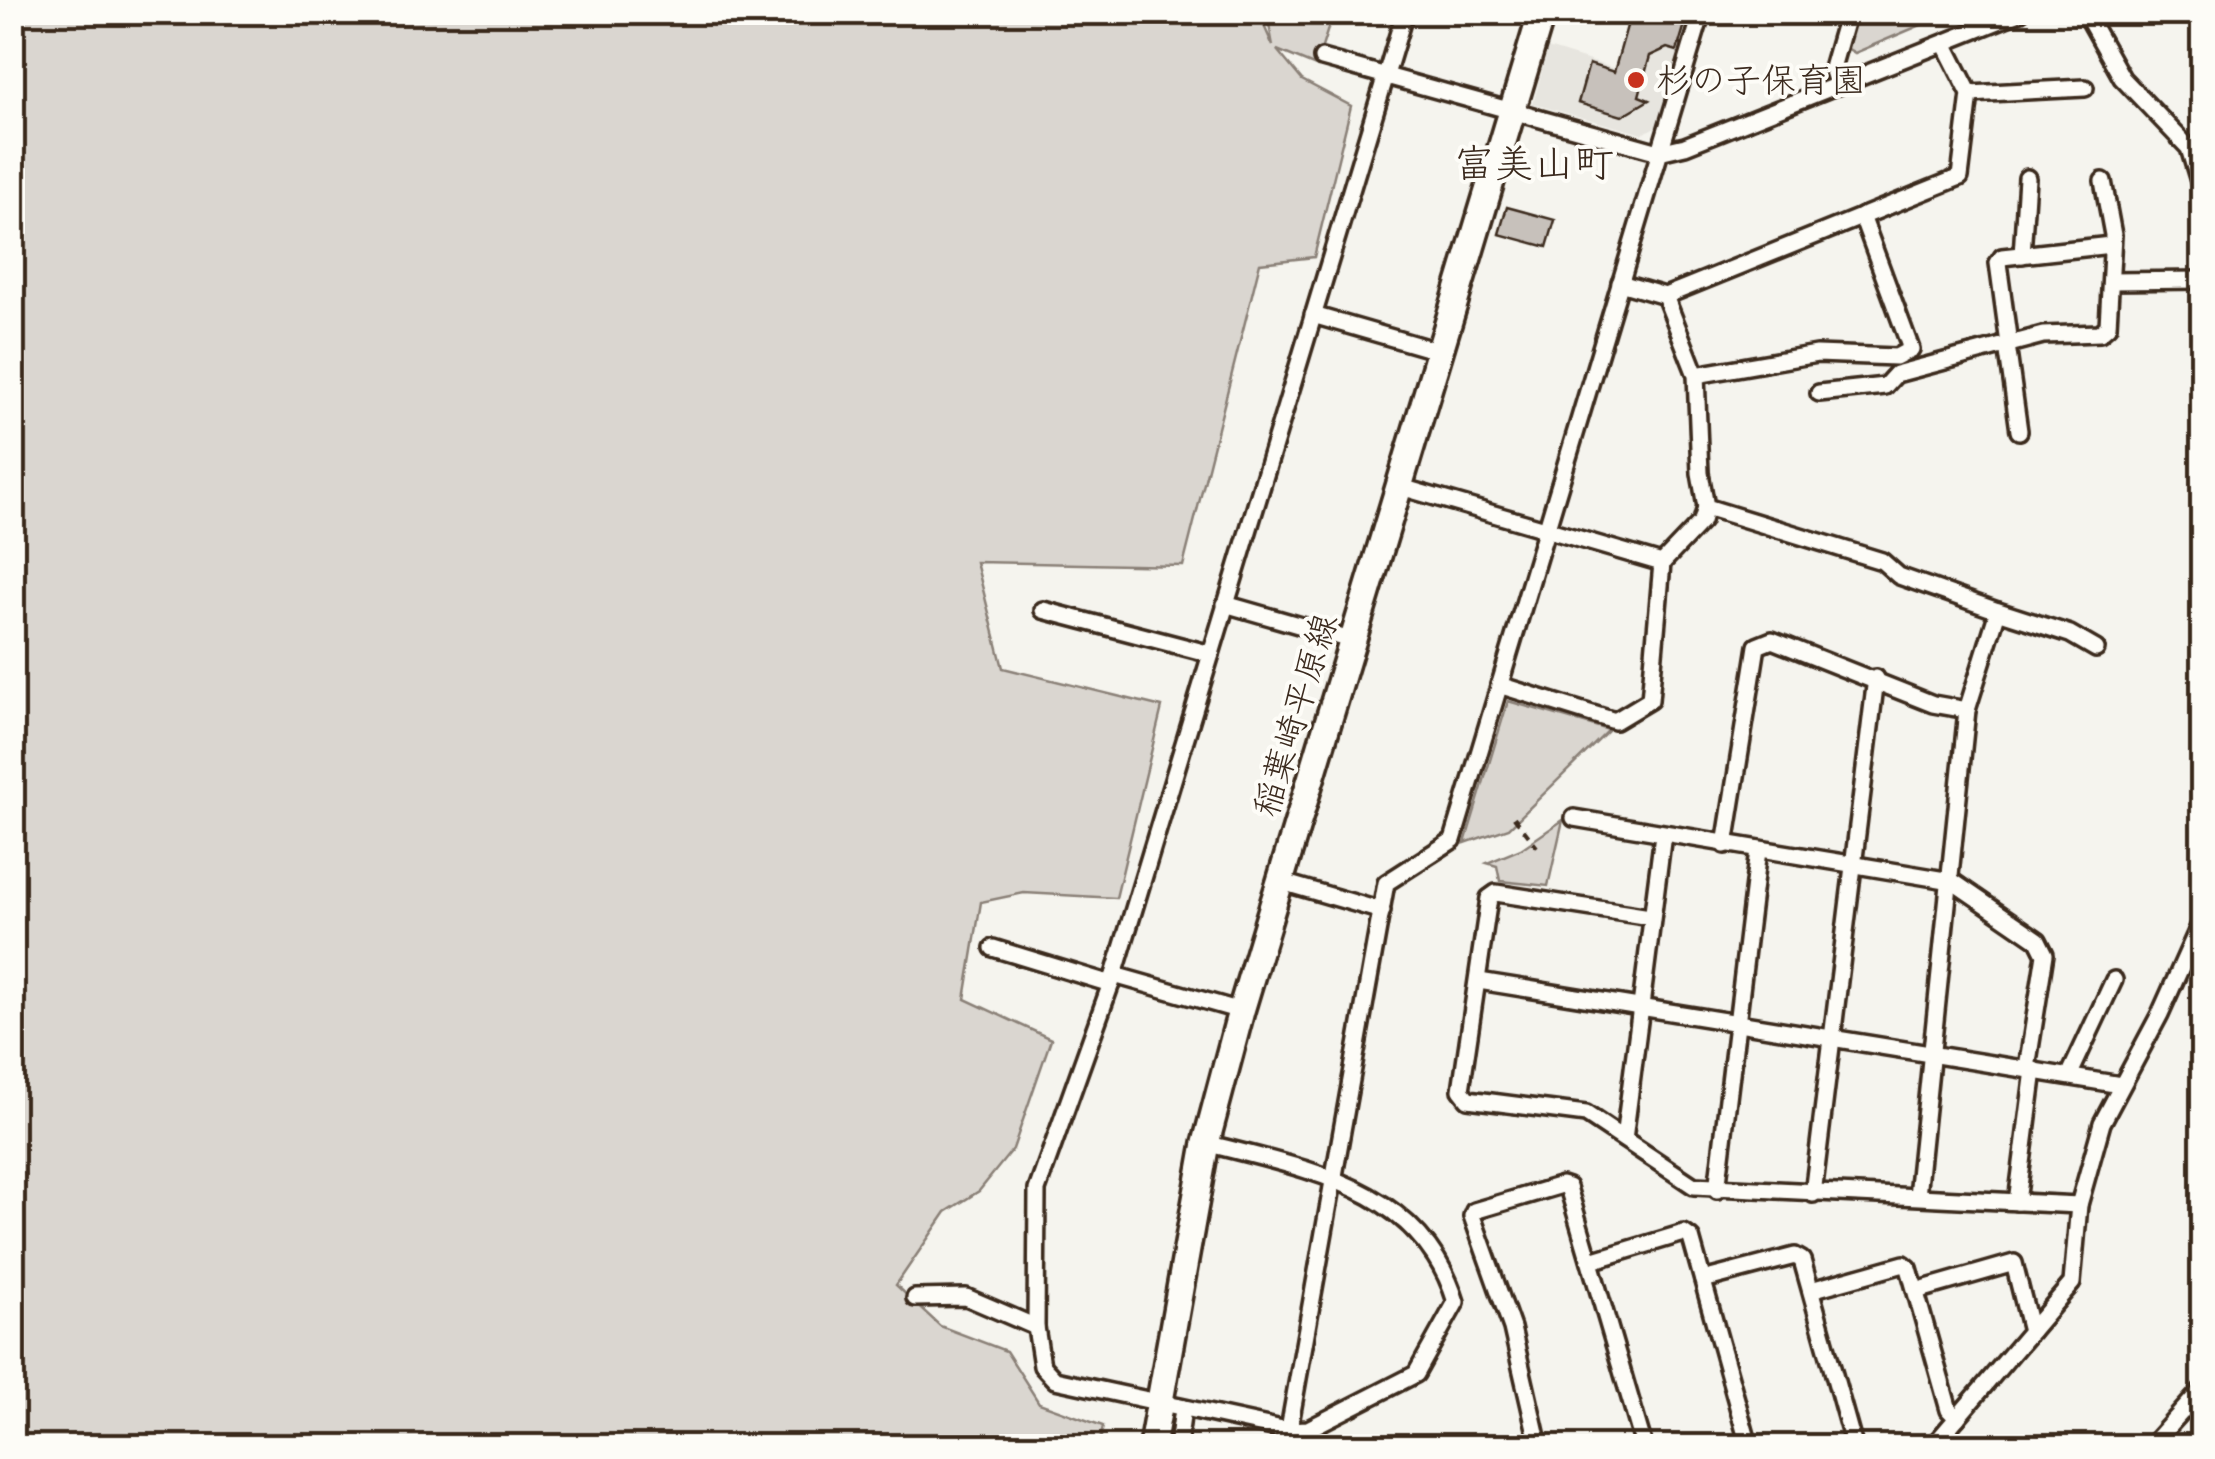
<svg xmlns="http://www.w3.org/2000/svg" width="2215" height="1459" viewBox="0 0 2215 1459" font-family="'Patrick Hand','Klee One',sans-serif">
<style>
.built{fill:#e7e5df}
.green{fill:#dad6d0;stroke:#8a8077;stroke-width:2.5}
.building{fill:#c7c1bb;stroke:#3b2a1e;stroke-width:2.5}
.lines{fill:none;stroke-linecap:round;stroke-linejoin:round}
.street-casing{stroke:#3b2a1e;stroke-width:22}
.primary-casing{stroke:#3b2a1e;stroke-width:32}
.path{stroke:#3b2a1e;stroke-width:4;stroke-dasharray:8 8;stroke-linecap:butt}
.street{stroke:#fdfcf7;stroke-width:15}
.primary{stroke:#fdfcf7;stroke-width:25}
.poi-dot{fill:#c8321e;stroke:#fdfcf7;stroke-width:4}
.labels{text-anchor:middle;stroke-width:8;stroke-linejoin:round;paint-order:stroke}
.poi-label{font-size:35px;fill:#3b2a1e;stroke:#fdfcf7;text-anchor:start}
.street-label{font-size:35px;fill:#3b2a1e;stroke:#fdfcf7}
.quarter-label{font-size:40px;fill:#3b2a1e;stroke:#fdfcf7}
</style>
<rect width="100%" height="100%" fill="#f5f4ee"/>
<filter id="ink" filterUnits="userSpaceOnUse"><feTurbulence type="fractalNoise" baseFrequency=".01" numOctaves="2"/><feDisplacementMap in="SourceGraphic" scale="20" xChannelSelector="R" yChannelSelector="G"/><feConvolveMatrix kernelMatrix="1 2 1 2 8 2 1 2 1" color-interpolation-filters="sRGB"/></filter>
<g filter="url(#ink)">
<path class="built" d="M1634,13L1690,17L1659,125L1642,134L1533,104L1548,48L1616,69Z"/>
<g class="green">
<path d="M1258,12L1273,46L1267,13H1333L1316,66L1277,50L1302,80L1351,106L1314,257L1260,263L1183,566L976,562L1003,668L1162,707L1116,898L1024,893L981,902L965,999L1051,1039L1013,1149L979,1191L946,1212L896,1285L940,1326L1006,1351L1039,1403L1103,1426L1099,1446H13L12,13Z"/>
<path d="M1856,13H1949L1855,53L1845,47Z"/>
<path d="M1508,701L1609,730L1509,828L1465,843Z"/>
<path d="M1563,820L1548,886L1500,881L1497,866L1487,863L1521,849Z"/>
</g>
<g class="building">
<path d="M1631,12L1685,24L1677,51L1667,48L1650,56L1639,96L1649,100L1622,116L1578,103L1589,64L1614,72Z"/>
<path d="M1507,207L1555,220L1547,247L1499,234Z"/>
</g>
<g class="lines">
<defs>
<g id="street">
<path d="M2085,12L2122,78L2189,148L2202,191"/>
<path d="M1322,58L1659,152L1685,146L2021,12"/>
<path d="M1838,86L1832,68L1848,12"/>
<path d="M1970,94L2085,88"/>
<path d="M2022,255L2027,178"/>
<path d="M2111,281L2202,280"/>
<path d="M1620,283L1665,296L1960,177L1970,94L1945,45"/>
<path d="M1665,296L1696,375L1700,473L1706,507L1882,561L1899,576L1998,611L1967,710L1917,1196"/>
<path d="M1313,315L1441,352"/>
<path d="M2009,344L1998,263L2002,257L2111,245"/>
<path d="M2007,345L2019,431"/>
<path d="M1696,375L1817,354L1896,357L1911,349L1862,216"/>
<path d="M1819,393L1885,386L1896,374L2043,335L2100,333L2108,326L2113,235L2103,181"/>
<path d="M1401,487L1662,563L1702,521L1706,507"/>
<path d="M1225,604L1354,641"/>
<path d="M1043,610L1211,654"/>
<path d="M1998,611L2070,634L2096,649"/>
<path d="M1499,685L1615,721L1650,700L1662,563"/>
<path d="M1574,818L1952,881L2038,940L2045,954L2027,1068"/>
<path d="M1725,845L1757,646L1772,640L1933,704L1967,710"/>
<path d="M1282,882L1382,911"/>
<path d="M1650,917L1496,893L1489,898L1461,1090L1468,1099L1586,1114L1694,1186L2079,1205"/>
<path d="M993,948L1111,984"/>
<path d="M1114,975L1241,1011"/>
<path d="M1479,981L2121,1085"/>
<path d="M2069,1076L2114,980"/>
<path d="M1624,1139L1663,834"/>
<path d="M1206,1143C1309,1170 1421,1187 1456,1302L1416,1374L1308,1429L1287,1430L1055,1380L1042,1366L1036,1327L1037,1190L1114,975L1405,12"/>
<path d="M1717,1190L1758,850"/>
<path d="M1813,1194L1876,678"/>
<path d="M2017,1202L2034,1070"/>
<path d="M1591,1261L1684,1233L1691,1238L1749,1446"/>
<path d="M1703,1280L1795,1256L1802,1260L1854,1446"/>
<path d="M1811,1290L1904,1264L1909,1268L1949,1410L1957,1418"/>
<path d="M1916,1291L2014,1263L2031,1331"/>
<path d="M915,1298L966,1297L1036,1327"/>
<path d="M1178,1446L1183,1409"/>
<path d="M1286,1446L1386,883L1453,840L1702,12"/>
<path d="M1539,1446L1512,1328L1472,1216L1474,1211L1562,1185L1568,1187L1644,1446"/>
<path d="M1933,1446L2072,1283L2079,1205L2102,1123L2160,1014L2202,920"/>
<path d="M2151,1446L2202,1389"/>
</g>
<path id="primary" d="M1152,1446L1206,1143L1241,1011L1542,12"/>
</defs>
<use href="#street" class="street-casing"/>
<use href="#primary" class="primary-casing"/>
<path class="path" d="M1514,817L1537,847"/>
<use href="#street" class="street"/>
<use href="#primary" class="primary"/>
</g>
</g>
<circle class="poi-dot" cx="1636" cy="80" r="10"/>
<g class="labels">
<g class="poi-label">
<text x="1656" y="92">杉の子保育園</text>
</g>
<g class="street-label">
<text transform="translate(1295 715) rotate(-73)" y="12">稲葉崎平原線</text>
</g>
<g class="quarter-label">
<text x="1534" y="177">富美山町</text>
</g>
</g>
<rect width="2215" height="1459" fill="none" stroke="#fdfcf7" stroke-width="50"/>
<rect x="25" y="25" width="2165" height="1409" fill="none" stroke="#3b2a1e" stroke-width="4" filter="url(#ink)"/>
</svg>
